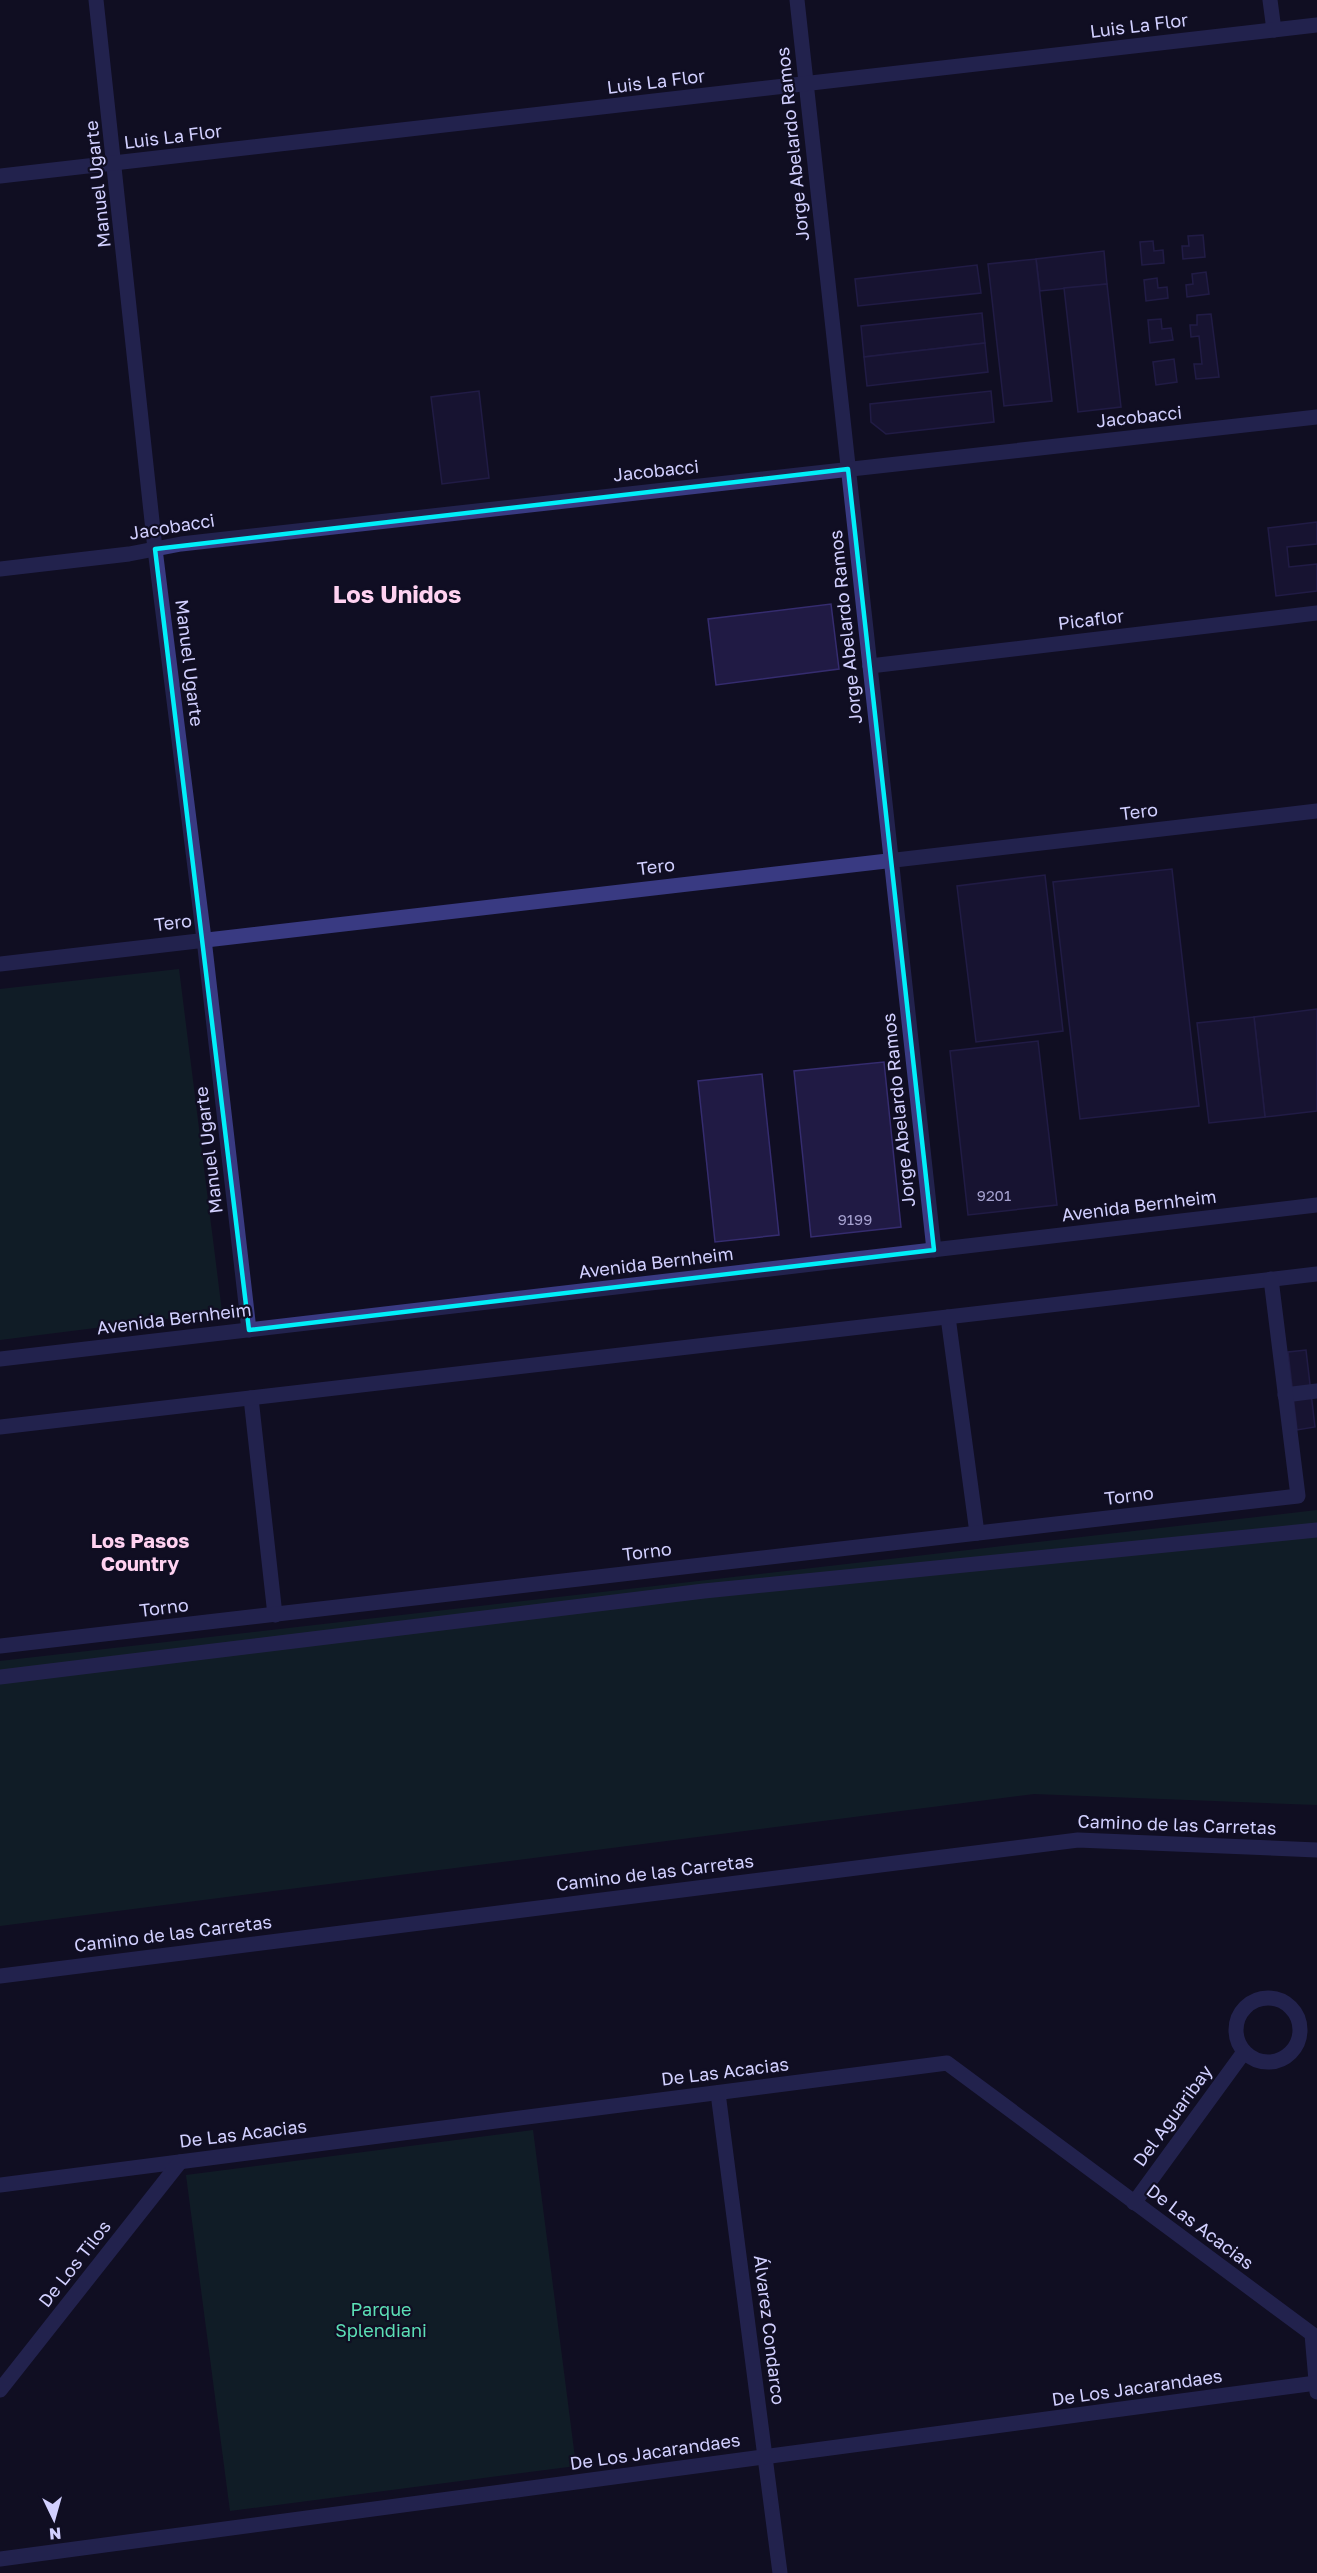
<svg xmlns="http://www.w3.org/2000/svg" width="1317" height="2573" viewBox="0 0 1317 2573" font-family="'Golos Text',sans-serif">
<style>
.green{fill:#112d2a}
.building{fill:#201a44;stroke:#352c6f;stroke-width:1.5}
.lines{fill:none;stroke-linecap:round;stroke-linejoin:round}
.minor{stroke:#393a82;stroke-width:15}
.marked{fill:none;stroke:#01eff9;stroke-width:4.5;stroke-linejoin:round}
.labels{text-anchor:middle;stroke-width:4.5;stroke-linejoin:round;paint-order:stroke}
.number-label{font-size:15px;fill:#a6a2d0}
.street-label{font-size:18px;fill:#d2d0ff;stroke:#100e23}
.park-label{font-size:18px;fill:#5cdfb6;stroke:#100e23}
.neighbourhood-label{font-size:20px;font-weight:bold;fill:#ffd2f1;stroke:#100e23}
.district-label{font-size:24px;font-weight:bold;fill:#ffd2f1;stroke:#100e23}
</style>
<rect width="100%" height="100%" fill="#100e23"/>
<g class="green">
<path d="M179,969L222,1312L0,1340V989Z"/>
<path d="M1317,1510V1805L1034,1794L0,1926V1661Z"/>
<path d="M533,2130L576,2466L230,2511L186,2175Z"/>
</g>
<g class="building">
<path d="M1203,235L1205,257L1183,259L1182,246H1189L1188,236Z"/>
<path d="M1153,241L1154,251L1163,250L1164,263L1142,265L1140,242Z"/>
<path d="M1104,251L1107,284L1040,291L1036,259Z"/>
<path d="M1036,259L1052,401L1004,406L988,264Z"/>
<path d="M977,265L981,293L858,306L855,279Z"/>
<path d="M1206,272L1209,294L1187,297L1186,285L1193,284L1192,274Z"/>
<path d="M1157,278L1158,288L1167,287L1168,298L1146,301L1144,280Z"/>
<path d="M1107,284L1121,407L1078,412L1064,288Z"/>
<path d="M982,313L985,343L864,357L861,326Z"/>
<path d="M1211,314L1219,377L1196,379L1194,364H1202L1199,336L1191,337L1190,325H1197V315Z"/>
<path d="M1161,319L1162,329L1171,328L1173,340L1150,343L1148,320Z"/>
<path d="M985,343L988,372L867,386L864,357Z"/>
<path d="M1174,359L1177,382L1156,385L1153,362Z"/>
<path d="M479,391L489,478L442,484L431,397Z"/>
<path d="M991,391L994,422L886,434L871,422L870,404Z"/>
<path d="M1317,522V544L1287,547L1289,567L1317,564V591L1276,596L1268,528Z"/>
<path d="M831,604L839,669L716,685L708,619Z"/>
<path d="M1172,869L1199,1106L1080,1119L1053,882Z"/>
<path d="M1045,875L1063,1031L976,1042L957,886Z"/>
<path d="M1317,1009V1111L1265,1117L1254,1017Z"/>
<path d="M1254,1017L1265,1117L1209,1123L1197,1023Z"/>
<path d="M1038,1041L1057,1205L968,1215L950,1051Z"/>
<path d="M884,1062L901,1227L811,1237L794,1071Z"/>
<path d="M762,1074L779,1235L715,1242L698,1081Z"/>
<path d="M1306,1350L1315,1427L1297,1430L1288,1352Z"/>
</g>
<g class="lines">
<g class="minor">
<path d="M96,0L155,549L204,939L249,1330"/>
<path d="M797,0L934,1250"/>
<path d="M1270,0L1274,30"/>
<path d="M0,176L1317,25"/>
<path d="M0,569L129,554L181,544L1317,417"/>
<path d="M870,666L1317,613"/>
<path d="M0,964L1317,811"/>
<path d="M948,1317L977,1533"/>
<path d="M0,1359L1317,1205"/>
<path d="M1285,1395L1317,1391"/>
<path d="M251,1398L275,1615"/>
<path d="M0,1427L1317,1274"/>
<path d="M0,1646L1298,1496L1271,1279"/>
<path d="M0,1677L704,1591L1317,1530"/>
<path d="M0,1976L1078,1840L1317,1850"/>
<circle cx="1268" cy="2030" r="32"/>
<path d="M718,2093L780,2573"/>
<path d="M0,2185L947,2063L1312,2334L1317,2392"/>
<path d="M1134,2203L1244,2052"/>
<path d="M0,2390L180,2162"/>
<path d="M0,2559L1316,2383"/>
</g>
</g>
<path d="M0 0H1317V2573H0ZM848,469L934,1250L249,1330L155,549Z" fill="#100e23" fill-opacity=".55" fill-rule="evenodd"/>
<path class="marked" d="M848,469L934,1250L249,1330L155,549Z"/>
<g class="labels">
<g class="number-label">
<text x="994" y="1201">9201</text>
<text x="855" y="1225">9199</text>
</g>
<g class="street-label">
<text transform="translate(1139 26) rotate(-7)" y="6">Luis La Flor</text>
<text transform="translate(656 82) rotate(-7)" y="6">Luis La Flor</text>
<text transform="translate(173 137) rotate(-7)" y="6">Luis La Flor</text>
<text transform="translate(793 144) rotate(-96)" y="6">Jorge Abelardo Ramos</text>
<text transform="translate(98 184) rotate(-96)" y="6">Manuel Ugarte</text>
<text transform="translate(1139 417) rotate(-6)" y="6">Jacobacci</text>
<text transform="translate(656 471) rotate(-6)" y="6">Jacobacci</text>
<text transform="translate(172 527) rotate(-9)" y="6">Jacobacci</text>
<text transform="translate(1091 620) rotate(-7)" y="6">Picaflor</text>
<text transform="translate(846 627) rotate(-96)" y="6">Jorge Abelardo Ramos</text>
<text transform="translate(189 663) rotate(83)" y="6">Manuel Ugarte</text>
<text transform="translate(1139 812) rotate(-7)" y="6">Tero</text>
<text transform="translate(656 867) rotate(-7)" y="6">Tero</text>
<text transform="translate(173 923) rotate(-7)" y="6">Tero</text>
<text transform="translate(899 1110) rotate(-96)" y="6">Jorge Abelardo Ramos</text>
<text transform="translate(209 1150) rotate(-97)" y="6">Manuel Ugarte</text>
<text transform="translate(1139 1206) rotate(-7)" y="6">Avenida Bernheim</text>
<text transform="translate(656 1263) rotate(-7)" y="6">Avenida Bernheim</text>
<text transform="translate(174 1319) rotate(-7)" y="6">Avenida Bernheim</text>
<text transform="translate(1129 1496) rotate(-7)" y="6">Torno</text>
<text transform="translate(647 1552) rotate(-7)" y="6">Torno</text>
<text transform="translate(164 1608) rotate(-7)" y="6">Torno</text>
<text transform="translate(1177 1825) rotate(2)" y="6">Camino de las Carretas</text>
<text transform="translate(655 1873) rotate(-7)" y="6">Camino de las Carretas</text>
<text transform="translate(173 1934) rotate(-7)" y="6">Camino de las Carretas</text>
<text transform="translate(725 2072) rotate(-7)" y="6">De Las Acacias</text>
<text transform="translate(1173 2116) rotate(-54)" y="6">Del Aguaribay</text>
<text transform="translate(243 2134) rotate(-7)" y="6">De Las Acacias</text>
<text transform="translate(1200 2227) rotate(37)" y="6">De Las Acacias</text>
<text transform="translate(75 2264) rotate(-52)" y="6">De Los Tilos</text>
<text transform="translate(769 2330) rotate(83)" y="6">Álvarez Condarco</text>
<text transform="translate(1137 2388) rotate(-8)" y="6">De Los Jacarandaes</text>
<text transform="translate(655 2452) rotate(-8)" y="6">De Los Jacarandaes</text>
</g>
<g class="park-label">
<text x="381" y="2316">Parque<tspan x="381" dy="21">Splendiani</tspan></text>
</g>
<g class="neighbourhood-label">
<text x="140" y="1548">Los Pasos<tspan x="140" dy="23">Country</tspan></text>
</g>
<g class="district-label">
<text x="397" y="603">Los Unidos</text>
</g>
</g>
<g transform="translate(54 2519) rotate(175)" stroke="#100e23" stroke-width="4.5" paint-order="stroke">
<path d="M0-4.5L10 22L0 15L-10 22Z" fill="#d2d0ff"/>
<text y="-9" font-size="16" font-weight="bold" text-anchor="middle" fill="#d2d0ff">N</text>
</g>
</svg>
